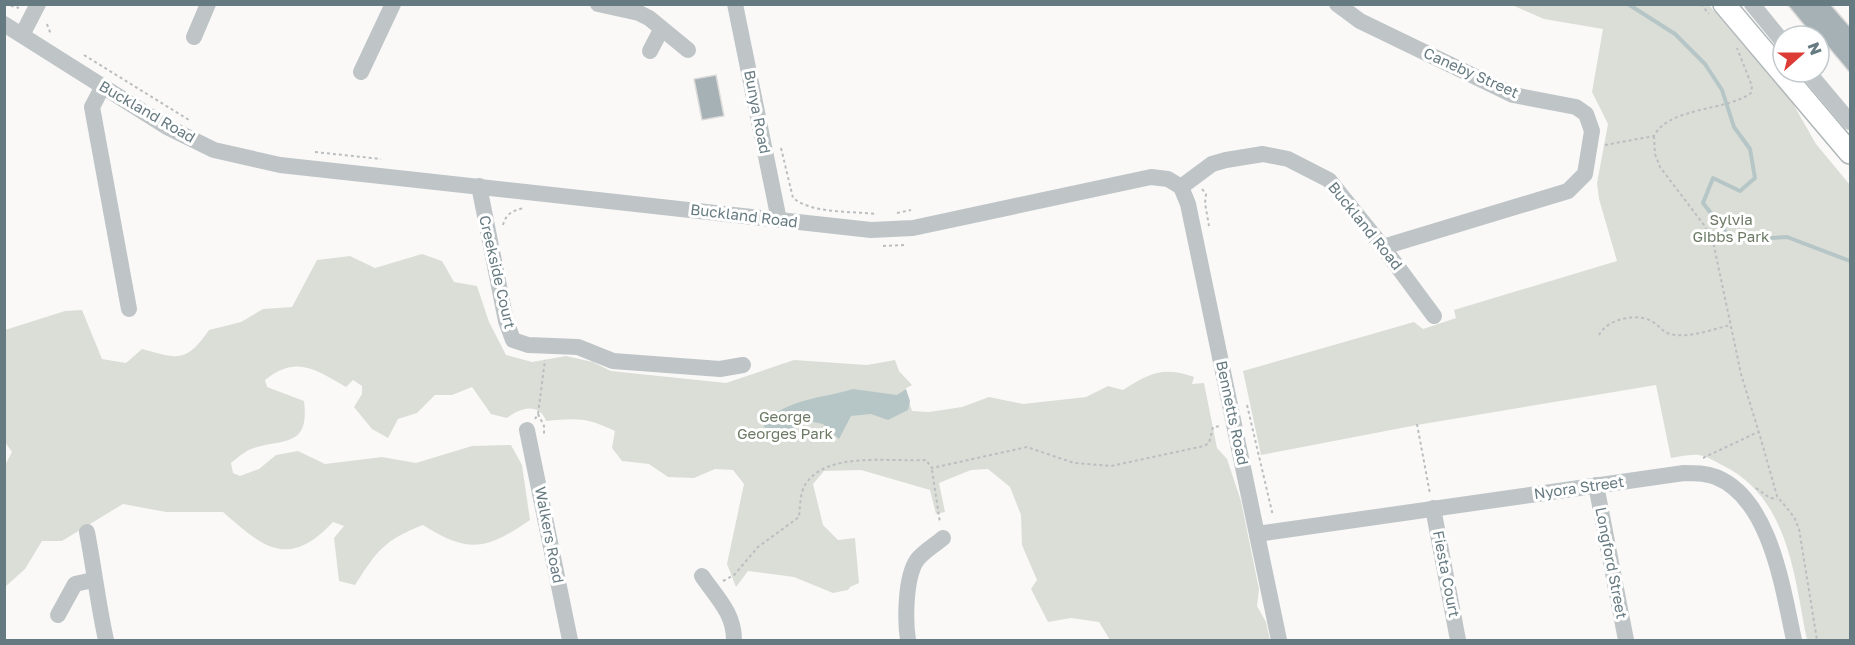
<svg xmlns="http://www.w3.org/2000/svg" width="1855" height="645" viewBox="0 0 1855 645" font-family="'Golos Text',sans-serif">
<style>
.green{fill:#dbded7}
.water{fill:#b6c6c7}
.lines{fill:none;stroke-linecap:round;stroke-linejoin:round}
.stream{stroke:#b6c6c7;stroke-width:4}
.building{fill:#a6b1b5;stroke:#dcdbda;stroke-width:1.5}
.major-casing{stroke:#b1b8ba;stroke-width:24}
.path{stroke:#babec0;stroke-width:2;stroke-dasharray:3 3;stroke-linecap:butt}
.minor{stroke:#bfc5c7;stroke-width:16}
.major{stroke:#fff;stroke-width:21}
.labels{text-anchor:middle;stroke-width:6;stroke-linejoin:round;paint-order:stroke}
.street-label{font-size:15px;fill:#667a81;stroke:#fff}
.park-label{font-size:15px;fill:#6c7a65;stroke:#fff}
</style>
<rect width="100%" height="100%" fill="#faf9f8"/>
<g class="green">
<path d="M1512,5H1709L1792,102L1816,144L1850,185V640H1807C1794,576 1789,499 1724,466C1716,462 1707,456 1698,455C1689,454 1679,457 1671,458L1656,385L1417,425L1261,455L1243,371L1414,322L1423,329L1456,318L1454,310L1617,261L1599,199L1597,183L1608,124L1592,92L1603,29L1544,19Z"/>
<path d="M422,254L442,261L454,282L477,286L489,322L506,355L532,362L566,356L593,362L611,371L726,383L794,360L867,365L895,360L899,371L912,385L905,389L912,411L929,412L962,407L989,397L1023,404L1086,397L1108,386L1123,390C1149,373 1164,366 1194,377L1192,384L1204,383L1217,448L1227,459L1241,501L1259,589L1257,606L1266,622L1270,640H1110L1099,622L1071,618L1048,622L1031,589L1037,580L1022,545L1021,515L1010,487L988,469L971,470L939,483L945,512L936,514L930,490L861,470L824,471L813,484L823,525L838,540L855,538L859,583L850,587L848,590L833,593L794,577L748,571L736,587L727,564L744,484L733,470L715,469L694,478L668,477L649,464L622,461L612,448L615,431C586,417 577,418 546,421C539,402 520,408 507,418L491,414L472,387L452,395H435L417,413L398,419L388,438L372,429L354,407L362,394V386L353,380L346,387C315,369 296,355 265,380L267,387L304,401C310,449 283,438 251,449C244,452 237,458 231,463L233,473L240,476L259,469L276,455L298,451L325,464L382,457L416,463L472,446L511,445L522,465L530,520C486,550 469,554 423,525C384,540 377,551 355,585L339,581L334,538L344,526L333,522C288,570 263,547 223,512H166L123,504L62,541H42L25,569L5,587V465L12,452L5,442V330L65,311L82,310L102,359L126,363L142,349C178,359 186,363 209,330L241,322L263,309L292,307L317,260L350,256L375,268Z"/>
</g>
<path class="water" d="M853,389L897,395L906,389L910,401L908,410L888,420L871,414L851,416L839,439L823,424L803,420L782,438L772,440L763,424C787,398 821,399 853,389Z"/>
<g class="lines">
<path class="stream" d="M1628,4L1675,34L1705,64L1722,90L1734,127L1750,149L1755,178L1740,191L1713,178L1703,203L1732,240L1787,237L1850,261"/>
</g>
<g class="building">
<path d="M1787,4L1831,5L1851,28V74L1819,36H1813Z"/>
<path d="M716,75L724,116L702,120L694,79Z"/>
</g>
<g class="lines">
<defs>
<path id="major" d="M1724,4L1850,153"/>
</defs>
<use href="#major" class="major-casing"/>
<g class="path">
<path d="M5,4L19,8"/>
<path d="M1701,4L1709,14"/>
<path d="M47,24L51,35"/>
<path d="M84,55L189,120"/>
<path d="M1654,136L1655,154L1660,167L1704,225L1714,246L1741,374L1760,436L1777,496L1794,517L1799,529L1817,640"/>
<path d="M1605,145L1654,136C1668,107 1727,111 1751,93L1752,86L1737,48"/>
<path d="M781,148L793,198C813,214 851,211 877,214"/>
<path d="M315,152L381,159"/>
<path d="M1202,189L1206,194L1205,203L1209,226"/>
<path d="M897,213L911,210"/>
<path d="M503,225C506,213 514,210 525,208"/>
<path d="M883,246L904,245"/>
<path d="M1599,335C1607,319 1638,312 1653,322C1662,328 1663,334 1676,335C1694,337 1713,329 1731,325"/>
<path d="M1247,405L1273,516"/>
<path d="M538,414L544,426V436"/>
<path d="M535,419L538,414L545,360"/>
<path d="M1417,424L1430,494"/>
<path d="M1703,458L1758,432"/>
<path d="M932,470L940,523"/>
<path d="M1756,488L1770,498L1777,499"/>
<path d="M723,581L734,575L758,547L799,517C800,508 800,493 805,485C825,451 890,462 926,460L932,468L1027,447L1074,463L1111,466L1204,446L1209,443L1213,427L1221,426"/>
</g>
<g class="minor">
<path d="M598,4L639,13L649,18L688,50"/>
<path d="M735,4L779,220"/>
<path d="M1337,4L1360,21L1513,95L1576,107L1586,114L1592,131L1585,174L1568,191L1383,247"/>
<path d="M1752,4L1783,42"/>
<path d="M4,24L167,127L214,150L280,165L871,230L913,228L1151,177L1168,179L1181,187"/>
<path d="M22,35L38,4"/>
<path d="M194,37L208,4"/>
<path d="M650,51L661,30"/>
<path d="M361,72L393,4"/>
<path d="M1808,72L1850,122"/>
<path d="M103,86L92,107L129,309"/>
<path d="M479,186L506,321L513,340L528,345L578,347L613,361L720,369L743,365"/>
<path d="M1181,187L1188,204L1279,640"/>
<path d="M1181,187L1212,164L1226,160L1263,154L1288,159L1329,180L1383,247L1434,316"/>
<path d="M527,430L570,640"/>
<path d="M1596,485L1626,640"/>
<path d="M1433,508L1458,640"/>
<path d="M87,532C94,568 98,604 106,640"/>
<path d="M1257,534L1684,473C1695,473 1706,473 1716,477C1771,499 1783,591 1794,640"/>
<path d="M702,576C717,598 734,613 734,640"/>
<path d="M58,615L75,584L93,580"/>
<path d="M908,640C905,621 905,577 917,560C923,552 935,545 943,538"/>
</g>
<use href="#major" class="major"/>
</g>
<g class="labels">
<g class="street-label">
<text transform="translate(1471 73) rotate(24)" y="5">Caneby Street</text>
<text transform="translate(147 112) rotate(30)" y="5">Buckland Road</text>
<text transform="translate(757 112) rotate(79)" y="5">Bunya Road</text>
<text transform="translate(744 216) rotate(7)" y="5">Buckland Road</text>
<text transform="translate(1365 226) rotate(51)" y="5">Buckland Road</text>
<text transform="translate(497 272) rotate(77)" y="5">Creekside Court</text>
<text transform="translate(1232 413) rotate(78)" y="5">Bennetts Road</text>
<text transform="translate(1579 488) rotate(-8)" y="5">Nyora Street</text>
<text transform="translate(549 535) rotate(79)" y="5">Walkers Road</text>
<text transform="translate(1611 563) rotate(79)" y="5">Longford Street</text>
<text transform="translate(1446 574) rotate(79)" y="5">Fiesta Court</text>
</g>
<g class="park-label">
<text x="1731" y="225">Sylvia<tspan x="1731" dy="17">Gibbs Park</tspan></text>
<text x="785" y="422">George<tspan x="785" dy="17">Georges Park</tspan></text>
</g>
</g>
<rect width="1855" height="645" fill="none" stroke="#667a81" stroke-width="12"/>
<g transform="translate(1801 54) rotate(69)"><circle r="28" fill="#ffffff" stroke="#c2cacd" stroke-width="1.5"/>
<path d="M0-4.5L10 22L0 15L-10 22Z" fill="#dd3c35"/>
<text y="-9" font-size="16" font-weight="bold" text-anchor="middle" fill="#667a81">N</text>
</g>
</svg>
